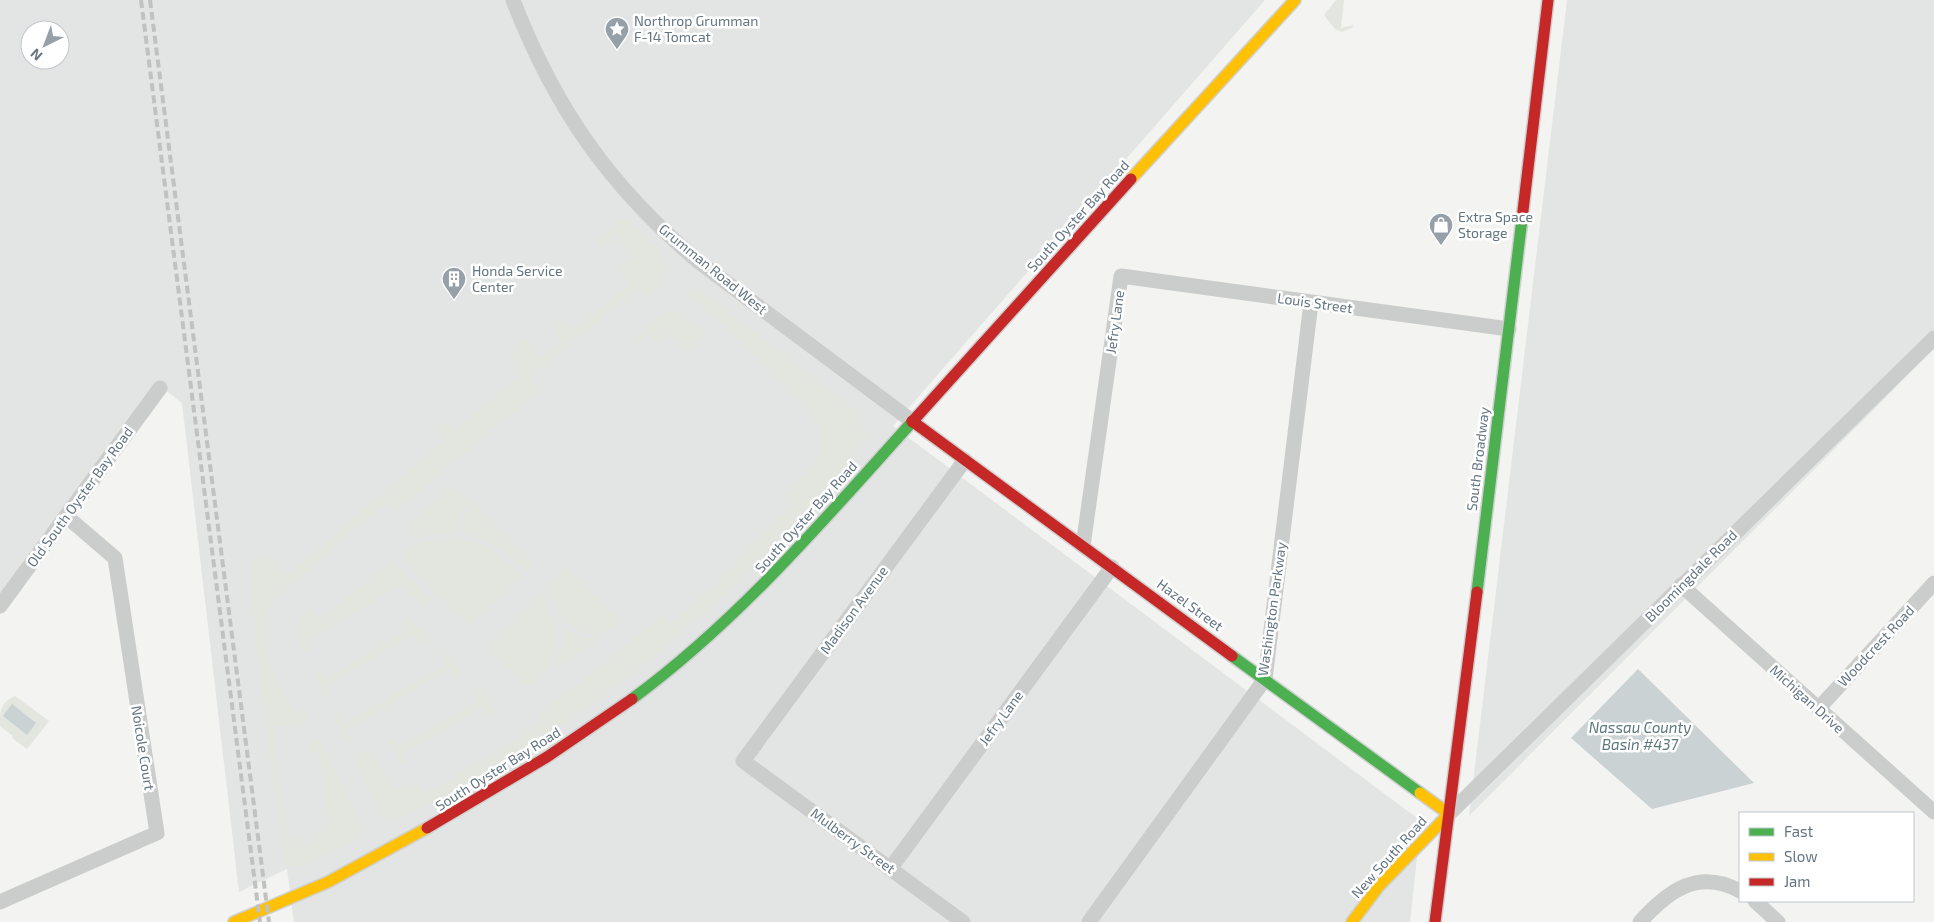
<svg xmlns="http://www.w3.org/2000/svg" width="1934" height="922" viewBox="0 0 1934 922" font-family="'Exo 2',sans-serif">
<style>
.built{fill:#e3e5e4;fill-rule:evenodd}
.green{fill:#e2e6df}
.water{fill:#cad2d4}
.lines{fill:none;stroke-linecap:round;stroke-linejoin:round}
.fast-casing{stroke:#cfd0d0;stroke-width:14}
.slow-casing{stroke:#cfd0d0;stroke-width:14}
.jam-casing{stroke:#cfd0d0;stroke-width:14}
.street{stroke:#cbcccc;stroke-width:15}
.fast{stroke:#4caf50;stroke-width:11}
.slow{stroke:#ffc107;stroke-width:11}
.jam{stroke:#c62828;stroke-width:11}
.rail{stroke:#c0c1c1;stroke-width:4;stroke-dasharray:8 4;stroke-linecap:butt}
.labels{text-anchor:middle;stroke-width:5;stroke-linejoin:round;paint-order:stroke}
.poi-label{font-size:14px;fill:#647481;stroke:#fff;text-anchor:start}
.street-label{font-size:14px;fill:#647481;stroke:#fff}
.water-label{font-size:15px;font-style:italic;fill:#5f777e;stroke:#fff}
</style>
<rect width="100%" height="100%" fill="#f3f3f1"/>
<g class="built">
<path d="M0,0H1265L893,426L1421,821L1410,922H294L287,869L239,892L182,403L165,390L0,614ZM30,30H60V60H30Z"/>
<path d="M1567,0H1934V349L1469,816Z"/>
</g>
<g class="green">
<path d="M1336,0H1344L1341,28L1353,25L1352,28L1342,32L1335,29L1324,15Z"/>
<path d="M626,217L659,249L663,256H660L659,260L665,264C666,277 656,288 648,297L640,288L535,372L532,383L539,388L531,397L397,510H392L386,503L277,597C274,602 269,608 267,614C255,646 282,686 295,714L305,709L307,710L310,716L304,724L274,727L288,838L297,837L300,839L301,844L318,841L317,835L320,832L329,830L319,752L309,753L307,751V746L315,740L321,741L335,767L361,825L362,833L357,840L303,865L293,867L284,861L258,664L250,560L268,558L285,577L444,441L436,431L441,424L448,422L456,430L521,374C519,371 515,367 513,364C508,354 514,341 525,340L541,358L561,342L554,331L556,329L551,324L552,321L560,317L574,330L629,284L619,270L633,255L615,235L604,247H600L597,244L598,240Z"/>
<path d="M693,289L702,294L704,292L712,297L744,325L860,413L857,417V422L868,432L863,441L835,477L728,592L643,666L566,723L477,778L399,819H388L380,811L356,762L357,756L362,751L369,750C383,760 385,790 407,788C411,787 415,785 419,785L425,794L543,723L538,715L539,712L600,667L661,617H665L671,624L715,585L793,504L786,495L813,465L821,450V436L817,423L805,408L730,331L690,296L689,291Z"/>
<path d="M673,310L684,313L705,332V334L688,352L669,333L658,344L648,334L633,345L632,342L661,313Z"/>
<path d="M453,487L469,503L461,514L454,533H435L416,538L407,527V524Z"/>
<path d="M474,502L535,563L526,571C512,558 499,546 481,538C474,535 465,536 460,529L462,520Z"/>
<path d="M455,539L481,544L501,556L523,576L470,627L403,559L402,554C415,541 437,540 455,539Z"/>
<path d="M394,562L433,599L426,606H423L410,594L404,584L308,640L313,649L308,654C303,652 302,650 300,645C293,630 300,618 310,608L322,619L389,563Z"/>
<path d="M567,567L620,621C614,624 608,630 603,632C572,642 559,607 544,589Z"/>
<path d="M539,594C563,620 562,667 530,686L526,685L488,645Z"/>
<path d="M407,617L426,635V640L425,642L418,643L412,635L328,685L332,696L329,698L324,696L314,673L315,670H319L325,679L409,629L404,620Z"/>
<path d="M566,629L579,636L595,638L596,642L557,668L556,665L563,645V630Z"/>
<path d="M440,652L444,653L461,671V676L457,678L450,669L347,730L352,739L350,742L346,741L334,717L335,714L338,715L344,724L445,665Z"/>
<path d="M474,689H478C485,696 499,705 493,716L488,715L483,708L403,754L407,763L405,766H401L388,742L389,739H393L399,747L478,700L473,693Z"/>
<path d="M15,696L49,721L27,749L12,738L13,736L0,726C0,710 0,703 15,696Z"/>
</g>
<g class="water">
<path d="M1638,669L1754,783L1652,809L1571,738Z"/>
<path d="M12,704L36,723L27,735L3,716Z"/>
</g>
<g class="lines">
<defs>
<g id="fast">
<path d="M1477,592L1522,219"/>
<path d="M1232,656L1420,793"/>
<path d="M632,699C738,621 824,520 912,422"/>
</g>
<g id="slow">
<path d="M1131,179L1295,0"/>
<path d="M234,922L328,882L427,828"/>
<path d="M1352,922L1379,886L1449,814L1420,793"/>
</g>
<g id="jam">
<path d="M1522,219L1548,0"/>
<path d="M912,421L1232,656"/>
<path d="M912,422L1131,179"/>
<path d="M427,828L547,757L632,699"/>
<path d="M1435,922L1477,592"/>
</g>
</defs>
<use href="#fast" class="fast-casing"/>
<use href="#slow" class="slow-casing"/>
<use href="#jam" class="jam-casing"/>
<g class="street">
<path d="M513,0C555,109 610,187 699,262L912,421"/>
<path d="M1083,546L1121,276L1509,329"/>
<path d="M1681,585L1934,812"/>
<path d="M0,606L160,388"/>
<path d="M1818,709L1934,583"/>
<path d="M1449,814L1934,338"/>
<path d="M890,869L1112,567"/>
<path d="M1755,901L1778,922"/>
<path d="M0,902L157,833L115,558L66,516"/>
<path d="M963,922L743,761L965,460"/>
<path d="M1089,922L1265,679L1311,303"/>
<path d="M1640,922C1668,891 1698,868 1740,891"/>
</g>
<use href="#fast" class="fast"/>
<use href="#slow" class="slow"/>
<use href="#jam" class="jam"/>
<g class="rail">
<path d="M141,0L260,922"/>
<path d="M150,0L269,922"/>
</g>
</g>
<defs>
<symbol id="sight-pin" viewBox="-11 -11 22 30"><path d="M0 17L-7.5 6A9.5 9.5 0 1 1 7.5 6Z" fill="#96a0a8" stroke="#fff"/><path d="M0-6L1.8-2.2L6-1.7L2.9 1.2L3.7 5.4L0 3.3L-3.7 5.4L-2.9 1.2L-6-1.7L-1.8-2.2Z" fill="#fff"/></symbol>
<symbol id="shop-pin" viewBox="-11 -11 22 30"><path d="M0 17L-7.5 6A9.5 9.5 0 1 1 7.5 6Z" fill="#96a0a8" stroke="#fff"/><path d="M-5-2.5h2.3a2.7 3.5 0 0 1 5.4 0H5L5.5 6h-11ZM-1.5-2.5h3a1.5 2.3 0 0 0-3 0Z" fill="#fff"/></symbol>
<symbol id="building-pin" viewBox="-11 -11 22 30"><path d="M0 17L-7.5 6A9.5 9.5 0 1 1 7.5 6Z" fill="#96a0a8" stroke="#fff"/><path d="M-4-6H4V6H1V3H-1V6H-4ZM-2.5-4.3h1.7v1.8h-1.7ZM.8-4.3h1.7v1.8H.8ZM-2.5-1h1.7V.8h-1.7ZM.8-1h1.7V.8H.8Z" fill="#fff"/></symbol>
</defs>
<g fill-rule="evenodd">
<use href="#sight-pin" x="603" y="15" width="28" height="38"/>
<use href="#shop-pin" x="1427" y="211" width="28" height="38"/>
<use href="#building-pin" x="440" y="265" width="28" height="38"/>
</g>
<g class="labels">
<g class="poi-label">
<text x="634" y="26">Northrop Grumman<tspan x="634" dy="16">F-14 Tomcat</tspan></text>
<text x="1458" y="222">Extra Space<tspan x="1458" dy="16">Storage</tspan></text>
<text x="472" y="276">Honda Service<tspan x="472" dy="16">Center</tspan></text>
</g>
<g class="street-label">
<text transform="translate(1078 216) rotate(-48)" y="5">South Oyster Bay Road</text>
<text transform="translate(713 269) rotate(39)" y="5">Grumman Road West</text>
<text transform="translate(1315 303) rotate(8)" y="5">Louis Street</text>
<text transform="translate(1115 322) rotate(-82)" y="5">Jefry Lane</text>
<text transform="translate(1478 459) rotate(-83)" y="5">South Broadway</text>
<text transform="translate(80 497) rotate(-54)" y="5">Old South Oyster Bay Road</text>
<text transform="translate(806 517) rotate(-48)" y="5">South Oyster Bay Road</text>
<text transform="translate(1691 576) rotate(-45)" y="5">Bloomingdale Road</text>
<text transform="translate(1190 605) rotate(36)" y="5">Hazel Street</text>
<text transform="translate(1272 609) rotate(-82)" y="5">Washington Parkway</text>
<text transform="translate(854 610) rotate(-54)" y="5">Madison Avenue</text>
<text transform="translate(1876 646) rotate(-47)" y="5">Woodcrest Road</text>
<text transform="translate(1807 699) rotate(42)" y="5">Michigan Drive</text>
<text transform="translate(1001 718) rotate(-54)" y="5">Jefry Lane</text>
<text transform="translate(143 748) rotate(81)" y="5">Noicole Court</text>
<text transform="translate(498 769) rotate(-32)" y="5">South Oyster Bay Road</text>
<text transform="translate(853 841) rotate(36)" y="5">Mulberry Street</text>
<text transform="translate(1389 857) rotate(-48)" y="5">New South Road</text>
</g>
<g class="water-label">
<text x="1640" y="733">Nassau County<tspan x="1640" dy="17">Basin #437</tspan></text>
</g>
</g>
<rect x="1739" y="812" width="175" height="90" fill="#ffffff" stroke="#c1c7cd"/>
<rect x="1749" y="828" width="25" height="8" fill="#4caf50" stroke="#c1c7cd"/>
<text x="1784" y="837" font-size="15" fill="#647481">Fast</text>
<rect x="1749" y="853" width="25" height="8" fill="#ffc107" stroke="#c1c7cd"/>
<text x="1784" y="862" font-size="15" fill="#647481">Slow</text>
<rect x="1749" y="878" width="25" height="8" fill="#c62828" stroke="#c1c7cd"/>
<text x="1784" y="887" font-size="15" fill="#647481">Jam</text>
<g transform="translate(45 45) rotate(222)"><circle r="24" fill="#ffffff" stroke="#c1c7cd"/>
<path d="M0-4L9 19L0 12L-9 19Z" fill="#96a0a8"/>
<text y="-8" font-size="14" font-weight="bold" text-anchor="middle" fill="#647481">N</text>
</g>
</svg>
